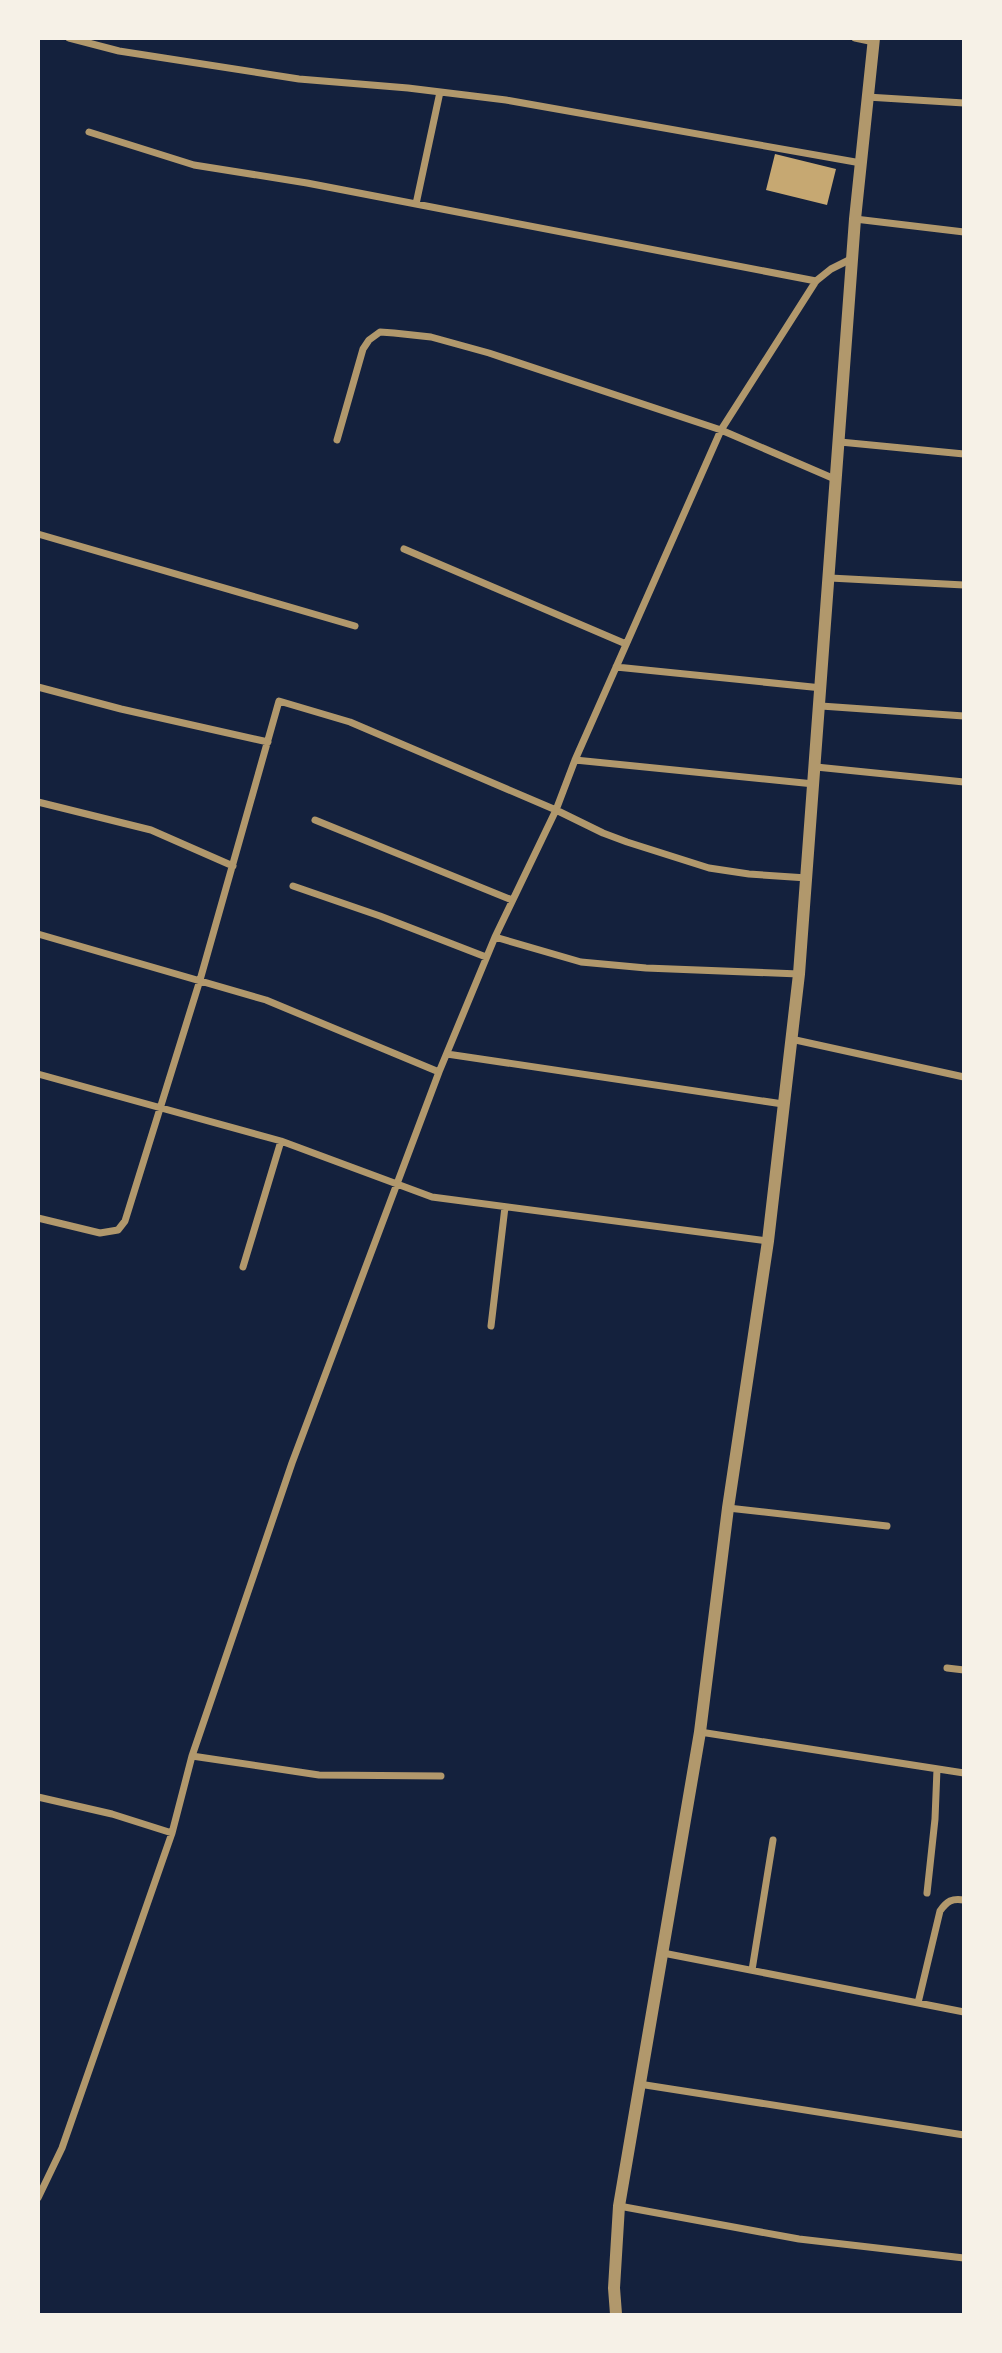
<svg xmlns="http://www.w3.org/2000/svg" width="1002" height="2353" font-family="'Public Sans',sans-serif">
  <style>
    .building { fill: #c6a872 }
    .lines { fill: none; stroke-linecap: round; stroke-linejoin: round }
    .minor { stroke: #b1986c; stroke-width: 7 }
    .tertiary { stroke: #b1986c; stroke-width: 12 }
  </style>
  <rect width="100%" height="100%" fill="#14213d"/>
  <path class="building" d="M775 154 836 169 827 205 766 190Z"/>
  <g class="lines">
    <path class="minor" d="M69 38 119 51 299 79 408 88 506 100 861 163
      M855 38 874 42
      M867 97 964 103
      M89 132 194 165 307 183 816 281
      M416 204 440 92
      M855 219 964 232
      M337 440 363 349 369 340 380 332 394 333 431 337 489 353 721 430 837 480
      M840 442 964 454
      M38 534 355 626
      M404 549 626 644
      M830 578 964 585
      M616 667 822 688
      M38 687 121 709 268 742
      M821 706 964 716
      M575 760 814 784
      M816 767 964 782
      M38 802 151 830 233 866
      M315 820 512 900
      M293 886 380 916 486 957
      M38 934 266 1000 439 1072
      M495 937 581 962 646 968 799 974
      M791 1039 964 1077
      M447 1054 783 1104
      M38 1074 281 1141 432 1197 768 1241
      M38 1218 100 1233 118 1230 125 1221 200 980 279 701 350 722 556 810 603 833 627 842 709 868 749 874 807 878
      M243 1267 281 1141
      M491 1326 505 1207
      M728 1508 887 1526
      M947 1668 964 1670
      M700 1732 964 1773
      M192 1756 319 1775 441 1776
      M38 1797 112 1814 172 1833
      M927 1893 935 1819 937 1769
      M663 1953 964 2012
      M752 1970 773 1840
      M918 2003 940 1911C947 1901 952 1898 964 1900
      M639 2084 964 2135
      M38 2198 62 2148 172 1833 192 1756 292 1463 439 1072 495 937 556 810 575 760 721 430 816 281 831 269 853 258
      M619 2206 799 2239 964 2258"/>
    <path class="tertiary" d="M616 2314 614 2288 619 2206 700 1732 728 1508 768 1241 799 974 855 219 874 38"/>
  </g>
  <rect width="1002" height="2353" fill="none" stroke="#f6f1e7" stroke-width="80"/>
</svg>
